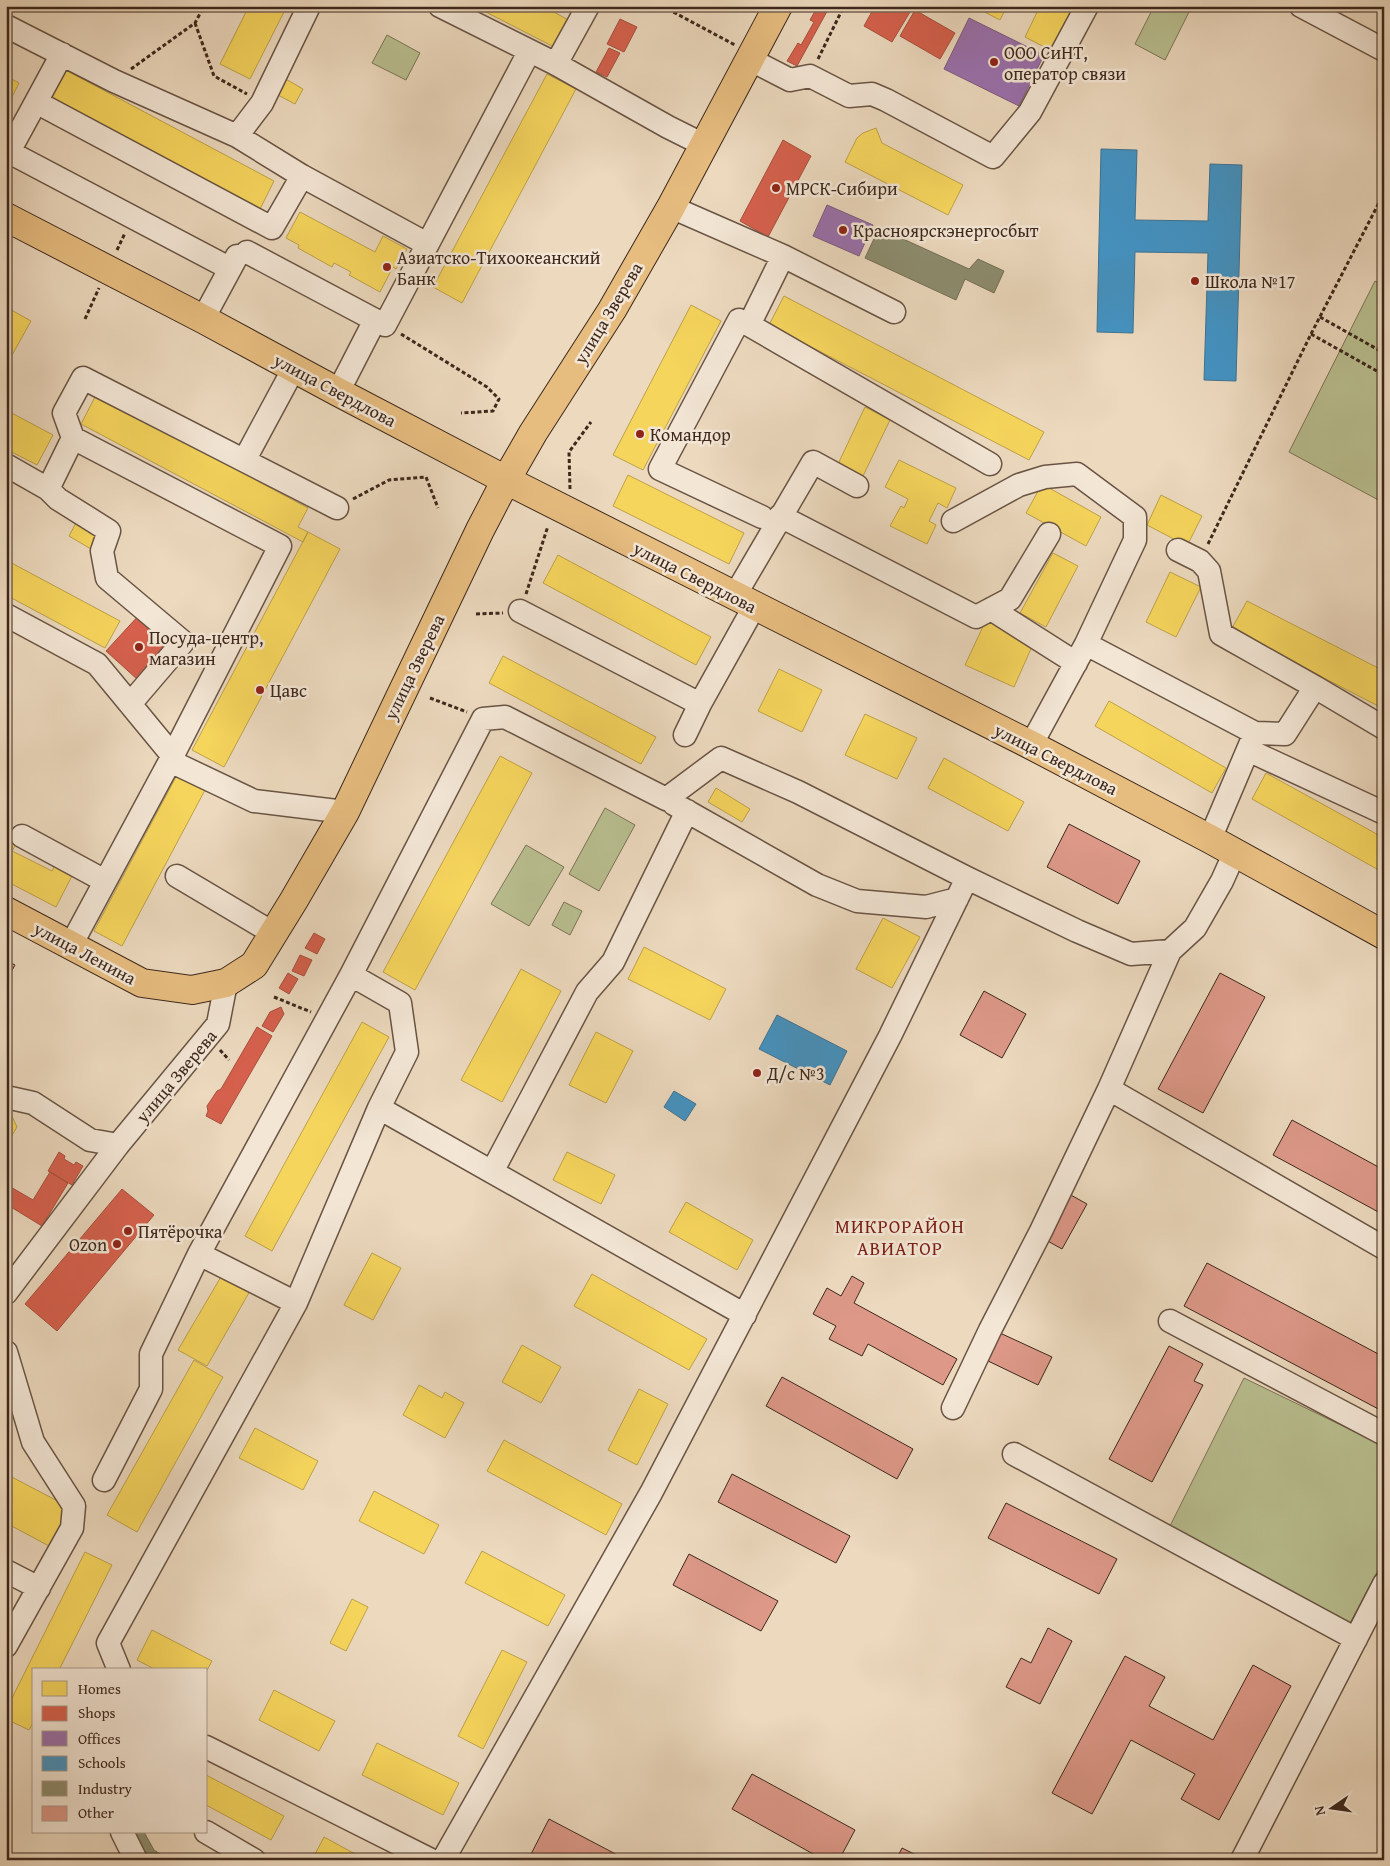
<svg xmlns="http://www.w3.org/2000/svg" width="1390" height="1866" font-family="'Gentium Book Plus',serif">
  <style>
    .green { fill: #b9bf90; stroke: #7b7456 }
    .homes { fill: #f6d55c; stroke: #bea149 }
    .shops { fill: #d6604d; stroke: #a84f3e }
    .offices { fill: #9970ab; stroke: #7d5a80 }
    .schools { fill: #4393c3; stroke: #417391 }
    .industry { fill: #8c8c6e; stroke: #746e55 }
    .building { fill: #dd9888; stroke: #3d281c }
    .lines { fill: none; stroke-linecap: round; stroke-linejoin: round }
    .minor-casing { stroke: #695444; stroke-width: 25 }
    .major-casing { stroke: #3d281c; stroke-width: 30 }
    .path { stroke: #3d281c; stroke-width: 3; stroke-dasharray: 4 2.5; stroke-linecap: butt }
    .minor { stroke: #f3e6d5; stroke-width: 22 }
    .major { stroke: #e6bc7f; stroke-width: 28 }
    .poi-dot { fill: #8f2418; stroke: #f3e6d5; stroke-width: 2 }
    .labels { text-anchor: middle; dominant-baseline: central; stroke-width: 5; stroke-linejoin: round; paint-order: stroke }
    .poi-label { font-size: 18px; fill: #3d281c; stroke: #f3e6d5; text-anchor: start }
    .street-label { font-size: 18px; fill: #3d281c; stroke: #f3e6d5 }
    .neighbourhood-label { font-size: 19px; letter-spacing: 1px; fill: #7a1f14; stroke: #f3e6d5 }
  </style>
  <rect width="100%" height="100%" fill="#ecd9be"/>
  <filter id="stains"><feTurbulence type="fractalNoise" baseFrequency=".004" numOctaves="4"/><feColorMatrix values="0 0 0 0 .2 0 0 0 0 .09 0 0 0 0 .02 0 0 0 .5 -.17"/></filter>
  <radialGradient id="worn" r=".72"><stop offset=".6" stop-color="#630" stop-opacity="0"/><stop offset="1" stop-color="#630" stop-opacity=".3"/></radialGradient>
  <path class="green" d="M1154 6H1192L1165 60 1135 44Z
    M387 35 420 53 406 80 372 63Z
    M1375 281 1384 286V503L1289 452Z
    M605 808 635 825 599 891 569 874Z
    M526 845 564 867 529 926 491 904Z
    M564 902 582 911 570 935 552 925Z
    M1244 1378 1384 1446V1559L1349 1625 1168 1530Z"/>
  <path class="homes" d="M249 6H287L250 79 220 64Z
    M474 6H543L572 22 558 49Z
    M973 6H1007L1000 20Z
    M1040 6H1077L1054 52 1025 37Z
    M60 67 274 181 260 209 45 95Z
    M547 74 576 89 462 303 433 287Z
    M6 76 19 83 6 109Z
    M284 78 303 89 295 104 276 94Z
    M876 128 882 143 963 185 948 215 845 162 857 138 863 133Z
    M300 212 375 252 383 236 407 249 396 269 393 267 380 292 349 275 351 272 334 263 332 267 298 248 299 245 286 238Z
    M784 296 1044 432 1029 460 769 325Z
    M691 305 721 321 643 470 613 455Z
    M6 307 31 321 11 357 6 354Z
    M96 395 308 508 298 527 308 532 303 542 81 424Z
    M865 407 890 420 863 476 838 464Z
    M6 410 53 435 37 465 6 449Z
    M899 460 956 488 947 508 938 503 929 521 936 525 927 544 890 526 901 506 904 508 908 499 885 487Z
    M628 475 744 533 729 564 613 506Z
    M1042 484 1101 517 1086 546 1026 513Z
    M1161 495 1202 516 1187 546 1147 525Z
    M76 523 99 535 91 549 69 536Z
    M308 532 340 549 224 767 192 750Z
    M1053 553 1078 566 1046 627 1020 613Z
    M558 555 711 637 696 665 543 583Z
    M6 560 120 621 105 648 6 595Z
    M1170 572 1201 587 1176 637 1146 622Z
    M1247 601 1384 671V709L1231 630Z
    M986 620 1034 642 1014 687 965 665Z
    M503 656 656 737 641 764 489 683Z
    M779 669 822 690 802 732 758 711Z
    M1109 701 1226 768 1212 793 1095 726Z
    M865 714 917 738 897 779 845 755Z
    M500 756 532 773 415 990 383 972Z
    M944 758 1024 802 1008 831 928 788Z
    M1266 773 1384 838V873L1252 799Z
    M177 775 205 790 122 946 94 931Z
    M716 788 750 809 742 822 708 802Z
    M6 839 16 844 12 851 52 871 55 865 73 874 56 907 6 881Z
    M883 918 920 937 892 988 856 969Z
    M644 947 726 989 710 1020 628 979Z
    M521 969 561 991 502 1102 461 1080Z
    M362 1022 389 1037 272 1251 245 1236Z
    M596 1032 633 1051 606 1103 569 1085Z
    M10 1112 17 1127 6 1146V1113Z
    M567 1152 615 1175 601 1204 553 1180Z
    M686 1202 753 1240 737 1270 669 1232Z
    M372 1253 401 1268 373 1320 344 1305Z
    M592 1274 707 1339 689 1370 574 1306Z
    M222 1275 250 1291 207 1366 178 1350Z
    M522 1345 561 1367 541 1403 502 1382Z
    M194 1360 223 1377 137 1532 107 1515Z
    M419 1385 442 1398 445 1392 464 1403 445 1438 403 1415Z
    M639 1389 668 1404 637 1465 608 1450Z
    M255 1428 318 1461 303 1490 239 1458Z
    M504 1440 622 1504 606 1535 487 1471Z
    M6 1474 69 1507 49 1546 6 1523Z
    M374 1491 439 1525 424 1554 359 1521Z
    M482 1551 565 1595 548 1626 465 1583Z
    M85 1552 112 1565 59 1670H34V1721L29 1730 6 1719V1710Z
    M352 1599 368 1607 346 1651 330 1643Z
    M152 1630 212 1661 206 1672V1670H156L137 1660Z
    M502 1650 527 1662 483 1749 458 1736Z
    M274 1690 335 1721 319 1751 259 1720Z
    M377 1743 459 1783 443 1815 362 1775Z
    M206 1775 284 1816 271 1840 206 1805Z
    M324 1837 366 1860H312Z"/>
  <path class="shops" d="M818 6H830L797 66 787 61 798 43 801 45 814 22 810 20Z
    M875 6 913 7 892 42 864 26Z
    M915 10 955 33 940 59 900 36Z
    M620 19 637 27 624 52 607 44Z
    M609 48 620 53 607 77 596 72Z
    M783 140 811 156 768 237 740 221Z
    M140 614 172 643 138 680 106 651Z
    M314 933 325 939 317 954 305 948Z
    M300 955 312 960 304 976 292 971Z
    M288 973 298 979 289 994 279 988Z
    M281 1007 284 1014 273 1032 262 1026 270 1012Z
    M257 1027 272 1036 221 1124 206 1116 208 1111 207 1106 217 1091 221 1089Z
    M59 1152 65 1156 64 1159 74 1165 76 1162 83 1166 72 1185 48 1171Z
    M50 1172 68 1183 42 1226 6 1204V1190L9 1186 33 1200Z
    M122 1189 154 1215 57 1331 25 1304Z"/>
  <path class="offices" d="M969 18 1044 55 1019 106 944 69Z
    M827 205 873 225 859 256 813 236Z"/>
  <path class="schools" d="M1101 149 1137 150 1135 220 1208 221 1210 164 1242 165 1236 381 1204 380 1208 253 1135 252 1133 333 1097 332Z
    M777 1015 847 1051 830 1085 759 1049Z
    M674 1091 696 1104 685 1121 664 1107Z"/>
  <path class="industry" d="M879 228 969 269 978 259 1004 271 994 293 965 279 956 300 865 258Z
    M130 1832H144L154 1850 169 1860H144Z"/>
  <path class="building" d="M1069 824 1140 861 1118 904 1047 867Z
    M6 960 15 965 6 981Z
    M1220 973 1265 997 1203 1113 1158 1089Z
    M984 991 1026 1014 1002 1058 960 1035Z
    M1292 1120 1384 1170V1215L1273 1155Z
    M1069 1194 1087 1204 1062 1249 1044 1239Z
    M1207 1263 1384 1357V1412L1184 1306Z
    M852 1276 864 1283 854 1303 957 1359 943 1385 868 1344 862 1356 829 1339 836 1326 813 1314 827 1288 841 1296Z
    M1000 1333 1052 1357 1038 1385 986 1360Z
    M1169 1346 1203 1364 1194 1381 1203 1385 1152 1482 1109 1459Z
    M782 1377 913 1449 897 1479 766 1406Z
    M732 1474 850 1536 836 1563 718 1502Z
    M1006 1503 1117 1559 1099 1594 988 1538Z
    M689 1554 778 1601 761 1631 673 1585Z
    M1048 1628 1072 1641 1040 1704 1006 1687 1021 1658 1031 1663Z
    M1125 1656 1165 1677 1149 1706 1213 1740 1253 1665 1291 1686 1219 1820 1181 1799 1195 1774 1131 1740 1092 1814 1052 1793Z
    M752 1774 855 1830 839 1860H824L732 1809Z
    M549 1819 627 1860H528Z
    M902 1848 926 1860H896Z"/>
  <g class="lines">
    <defs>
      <path id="minor" d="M440 6 556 64 668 127 704 145
        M1301 6 1384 50
        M6 26 114 81 237 136 302 176 272 228 36 102 6 157
        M749 59 790 80 810 76 849 96 872 94 886 100 993 157 1030 112 1087 6
        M556 64 588 6
        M36 102 62 54
        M237 136 262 103 309 6
        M9 152 229 268
        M302 176 427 244
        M671 207 783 256 749 325 990 464
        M247 252 375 320
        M783 256 894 312
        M203 319 237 256
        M749 325 739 320 660 469 762 517
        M338 392 375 320 385 325 529 52
        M73 438 64 413 83 378 337 508
        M245 459 294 368
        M6 465 48 489 73 438 280 546 170 761 71 945
        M48 489 58 499 109 531 102 551 107 578 183 642 130 704
        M780 516 976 617 1010 599 1049 534
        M953 521 1019 485 1045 477 1077 474 1135 517V540L1086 644
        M1178 550 1200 561 1209 571 1221 634 1315 687 1285 734 1255 733
        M734 597 813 462 857 486
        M991 609 1076 663
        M520 611 700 704
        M6 615 97 664 172 755
        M1315 687 1384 728
        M685 735 700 704 754 607
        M1031 745 1086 644 1255 733 1210 839
        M1248 750 1384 813
        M170 761 254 801 345 812
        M674 804 817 885 857 901 926 907 957 899
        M22 836 105 881
        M177 876 273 933
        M1170 951 1109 1089 1384 1248
        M6 1097 33 1103 90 1140 118 1145
        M379 1108 745 1315
        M492 1172 587 992 613 962 687 811
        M6 1293 118 1145 218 1024 226 983
        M296 1303 379 1108 407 1052 400 1003 351 975
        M1170 1321 1384 1434
        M6 1352 33 1442 74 1506 72 1528 6 1646
        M953 1408 990 1330 1041 1231 1109 1089
        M1014 1454 1356 1639
        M104 1480 151 1389V1354L199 1254 351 975 483 719 505 717 666 799 721 758 798 792 967 878 1077 931 1131 954 1170 951 1195 928 1222 881 1235 852
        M6 1571 39 1588
        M119 1670 108 1643 296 1303 199 1254
        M206 1747 431 1860
        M122 1832 136 1860
        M206 1832 254 1860
        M443 1860 651 1493 890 1036 967 878
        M1242 1860 1384 1584"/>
      <path id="major" d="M6 217 203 319 338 392 506 480 1031 745 1210 839 1384 935
        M6 911 142 983 192 990 226 983 254 965 294 900 345 812 480 530 506 480 533 433 612 310 671 207 778 6"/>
    </defs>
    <use href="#minor" class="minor-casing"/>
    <use href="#major" class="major-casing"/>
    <path class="path" d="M662 6 735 45
      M195 23 214 76 247 94
      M818 59 844 6
      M131 69 195 23 204 6
      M117 250 125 233
      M1320 317 1384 353
      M85 319 99 288
      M401 334 487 387 499 399 493 411 461 413
      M1311 334 1384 375
      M570 489 569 452 591 422
      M353 499 389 480 426 477 438 508
      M1208 544 1311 334 1384 193
      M526 594 548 526
      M476 614 503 613
      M430 698 467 712
      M274 997 311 1012
      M220 1050 229 1060"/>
    <use href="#minor" class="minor"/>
    <use href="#major" class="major"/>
  </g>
  <g class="poi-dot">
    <circle cx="994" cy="62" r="5"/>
    <circle cx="776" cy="188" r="5"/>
    <circle cx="843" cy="230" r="5"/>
    <circle cx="387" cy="267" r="5"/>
    <circle cx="1195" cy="281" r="5"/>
    <circle cx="640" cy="434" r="5"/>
    <circle cx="139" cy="647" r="5"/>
    <circle cx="260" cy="690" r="5"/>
    <circle cx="757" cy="1073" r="5"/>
    <circle cx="128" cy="1231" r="5"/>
    <circle cx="117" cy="1244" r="5"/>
  </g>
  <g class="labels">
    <g class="poi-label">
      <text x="1004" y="52">ООО СиНТ,<tspan x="1004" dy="21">оператор связи</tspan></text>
      <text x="786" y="188">МРСК-Сибири</text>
      <text x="853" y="230">Красноярскэнергосбыт</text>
      <text x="397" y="257">Азиатско-Тихоокеанский<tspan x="397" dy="21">Банк</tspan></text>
      <text x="1205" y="281">Школа №17</text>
      <text x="650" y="434">Командор</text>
      <text x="149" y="637">Посуда-центр,<tspan x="149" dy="21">магазин</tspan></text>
      <text x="270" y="690">Цавс</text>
      <text x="767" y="1073">Д/с №3</text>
      <text x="138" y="1231">Пятёрочка</text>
      <text x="107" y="1244" text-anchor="end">Ozon</text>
    </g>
    <g class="street-label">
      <text transform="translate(608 313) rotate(-59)">улица Зверева</text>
      <text transform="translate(335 390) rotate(28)">улица Свердлова</text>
      <text transform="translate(695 577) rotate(27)">улица Свердлова</text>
      <text transform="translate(414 667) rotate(-64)">улица Зверева</text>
      <text transform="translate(1056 759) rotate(27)">улица Свердлова</text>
      <text transform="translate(85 953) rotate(28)">улица Ленина</text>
      <text transform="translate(176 1076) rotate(-50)">улица Зверева</text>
    </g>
    <g class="neighbourhood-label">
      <text x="900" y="1226">МИКРОРАЙОН<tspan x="900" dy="22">АВИАТОР</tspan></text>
    </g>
  </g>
  <rect width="1390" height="1866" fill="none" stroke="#ecd9be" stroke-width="25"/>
  <rect x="8" y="8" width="1375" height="1851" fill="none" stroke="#3d281c" stroke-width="2.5"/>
  <rect x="12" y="12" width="1365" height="1841" fill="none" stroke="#3d281c"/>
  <rect x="32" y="1668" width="175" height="165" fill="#f3e6d5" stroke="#aa9a8b"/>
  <rect x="42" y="1681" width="25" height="15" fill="#f6d55c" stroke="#aa9a8b"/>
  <text x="78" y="1694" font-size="15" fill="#3d281c">Homes</text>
  <rect x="42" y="1706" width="25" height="15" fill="#d6604d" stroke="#aa9a8b"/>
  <text x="78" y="1718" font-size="15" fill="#3d281c">Shops</text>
  <rect x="42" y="1731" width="25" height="15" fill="#9970ab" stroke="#aa9a8b"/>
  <text x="78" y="1744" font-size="15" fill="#3d281c">Offices</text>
  <rect x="42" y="1756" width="25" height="15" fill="#4393c3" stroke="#aa9a8b"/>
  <text x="78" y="1768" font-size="15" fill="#3d281c">Schools</text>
  <rect x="42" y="1781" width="25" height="15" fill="#8c8c6e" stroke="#aa9a8b"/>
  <text x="78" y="1794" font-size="15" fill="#3d281c">Industry</text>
  <rect x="42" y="1806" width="25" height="15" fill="#dd9888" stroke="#aa9a8b"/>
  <text x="78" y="1818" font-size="15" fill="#3d281c">Other</text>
  <g transform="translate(1332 1808) rotate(257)" stroke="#f3e6d5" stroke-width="4" paint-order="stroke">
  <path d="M0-4L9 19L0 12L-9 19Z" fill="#3d281c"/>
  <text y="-8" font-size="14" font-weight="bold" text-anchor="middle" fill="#3d281c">N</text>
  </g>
  <rect width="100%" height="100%" filter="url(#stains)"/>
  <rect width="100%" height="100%" fill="url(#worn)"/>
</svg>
